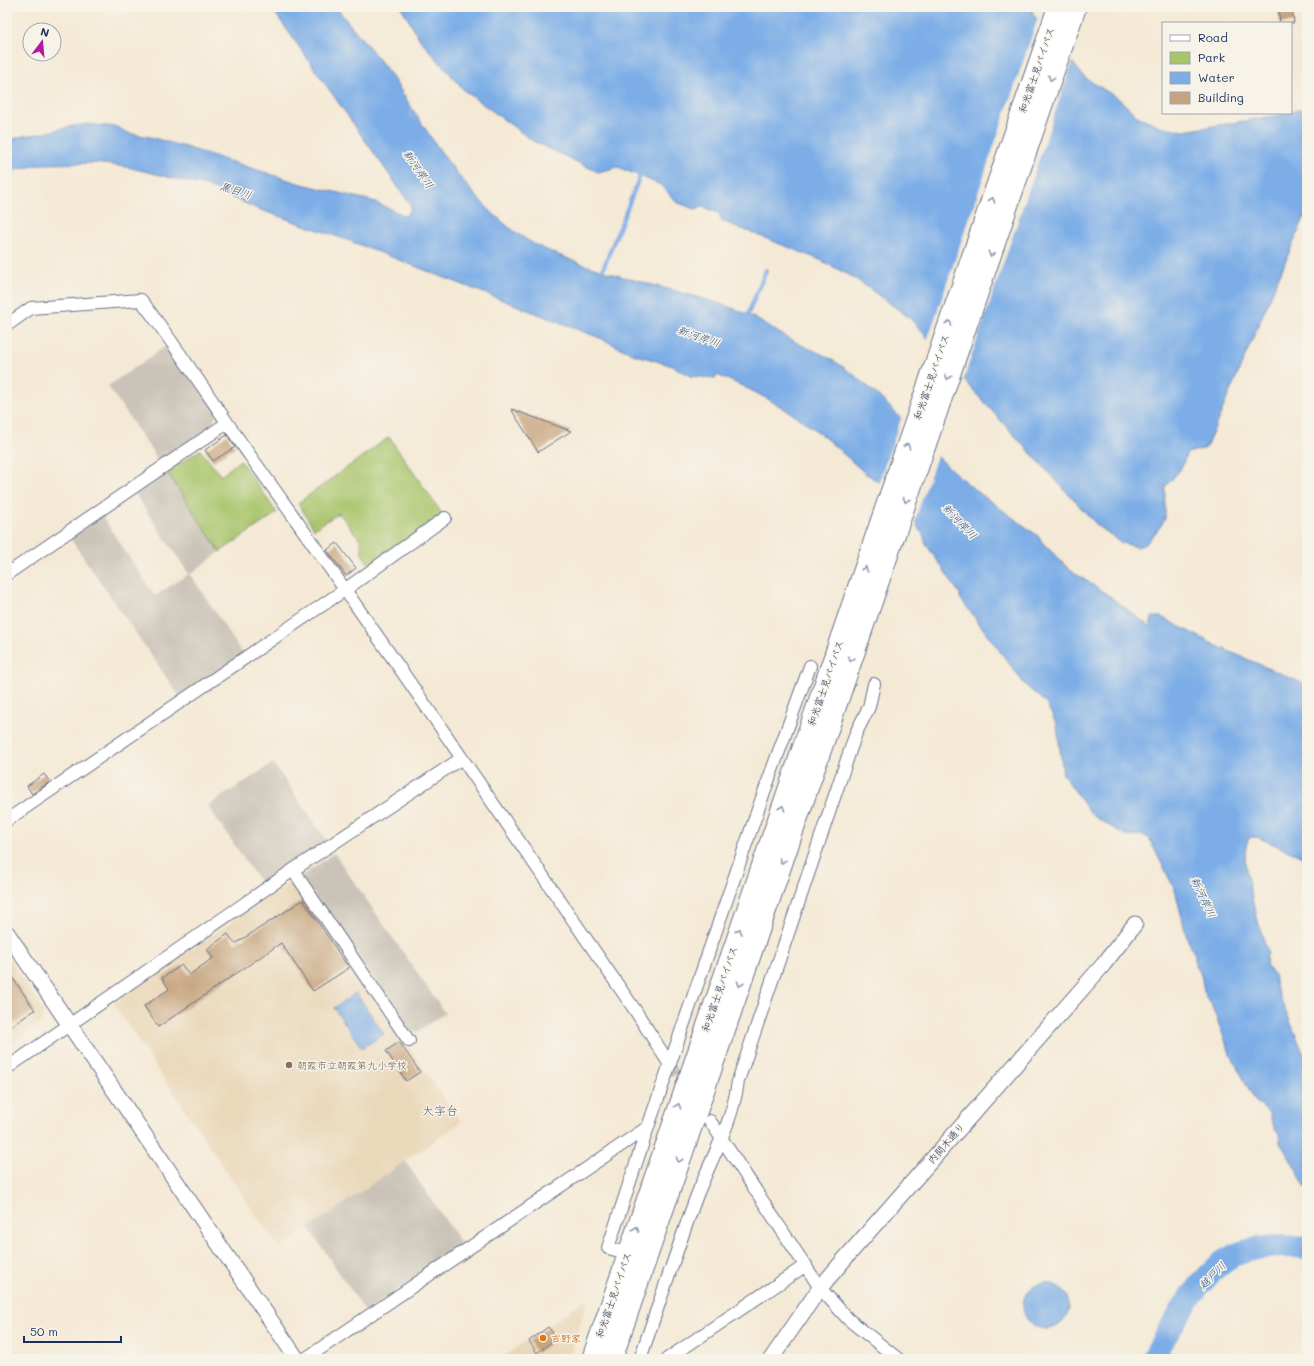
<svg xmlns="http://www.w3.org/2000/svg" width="1314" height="1366" font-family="Mali,'Klee One',sans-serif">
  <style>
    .built { fill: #ead8ba }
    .industrial { fill: #cac3b8 }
    .green { fill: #a9c56c; stroke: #627a65 }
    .water { fill: #7cade7; stroke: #4c6ea2 }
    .pier { fill: #f4e9d5 }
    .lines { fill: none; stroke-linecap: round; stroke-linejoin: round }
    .stream { stroke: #7cade7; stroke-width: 4 }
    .river { stroke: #7cade7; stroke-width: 23 }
    .building { fill: #c6a47f }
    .minor-tunnel { stroke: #c9c4bd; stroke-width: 12; stroke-dasharray: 12 6; stroke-linecap: butt }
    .minor-casing { stroke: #677088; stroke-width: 14 }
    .tertiary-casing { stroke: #677088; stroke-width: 17 }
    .trunk-casing { stroke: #677088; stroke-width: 22 }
    .minor { stroke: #fff; stroke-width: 12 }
    .tertiary { stroke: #fff; stroke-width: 15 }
    .trunk { stroke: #fff; stroke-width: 20 }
    .oneway { stroke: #8d97ae }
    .education-dot { fill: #8d6e63; stroke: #f7f3e8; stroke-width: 1.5 }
    .food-dot { fill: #e8710a; stroke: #f7f3e8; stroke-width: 1.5 }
    .labels { text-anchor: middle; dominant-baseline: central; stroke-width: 3; stroke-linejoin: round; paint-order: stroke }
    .street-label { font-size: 10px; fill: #1b2f5e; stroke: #f7f3e8 }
    .education-label { font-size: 10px; fill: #785e54; stroke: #f7f3e8; text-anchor: start }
    .food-label { font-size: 10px; fill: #c56008; stroke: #f7f3e8; text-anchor: start }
    .water-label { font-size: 11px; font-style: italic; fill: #385587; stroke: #f7f3e8 }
    .quarter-label { font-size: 12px; fill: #57586a; stroke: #f7f3e8 }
  </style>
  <rect width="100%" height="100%" fill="#f7f3e8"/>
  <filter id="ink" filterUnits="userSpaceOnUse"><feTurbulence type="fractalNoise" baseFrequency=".025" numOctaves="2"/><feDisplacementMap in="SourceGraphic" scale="8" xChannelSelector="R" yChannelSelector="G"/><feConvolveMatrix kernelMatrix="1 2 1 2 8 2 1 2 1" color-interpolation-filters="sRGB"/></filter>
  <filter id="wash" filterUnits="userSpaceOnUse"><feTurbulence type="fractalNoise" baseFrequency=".012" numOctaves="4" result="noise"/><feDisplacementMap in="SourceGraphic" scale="16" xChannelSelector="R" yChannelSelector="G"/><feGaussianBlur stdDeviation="0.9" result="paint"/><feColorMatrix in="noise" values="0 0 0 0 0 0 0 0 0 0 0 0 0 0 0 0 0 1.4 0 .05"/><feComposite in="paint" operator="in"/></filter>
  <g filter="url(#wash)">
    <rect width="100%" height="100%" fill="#f4e9d5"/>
    <path class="built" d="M292 881 461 1122 279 1249 113 1003Z
      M7 956 44 1012 41 1023 7 1047Z
      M588 1298 569 1359H500Z"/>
    <path class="industrial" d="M169 344 216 413 212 428 160 463 108 386Z
      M167 472 220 552 190 574 243 654 180 697 70 538 102 516 155 596 189 574 135 494Z
      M273 763 326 840 263 887 208 806Z
      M334 853 445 1013 417 1032 410 1030 301 877Z
      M405 1161 463 1246 365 1311 309 1228Z"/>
    <path class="green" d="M389 437 443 515 372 564 368 563 362 554 361 541 339 513 314 529 298 503Z
      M200 450 221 476 240 460 277 513 220 552 167 472Z"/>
    <path class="water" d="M271 7H336C353 30 374 51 390 74 427 131 467 201 524 238 536 246 549 251 561 256 617 279 678 289 735 309 758 318 777 333 799 344 810 349 821 353 831 359 880 389 913 435 955 473 981 496 1010 515 1038 536L1042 542 1070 570 1111 597 1150 627 1152 617H1161L1219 647 1307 685V859L1257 837H1251C1233 849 1262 934 1268 953L1266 956 1267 968 1274 975 1277 990 1307 1062V1190L1290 1158 1280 1143 1279 1134 1276 1131 1268 1112 1255 1101 1230 1053 1211 1004 1205 997 1201 974 1195 964V955L1187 938 1175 890 1149 838C1137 832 1135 838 1128 836 1124 835 1094 817 1091 814L1063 774 1057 725 1046 703 1026 686 960 598V594L926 544 923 534 919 530 914 517 882 485 870 476 866 474C843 454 820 431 794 415 770 399 744 386 717 375L716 378 690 376 673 366 633 354 600 338 350 241 258 209 209 187 127 167 95 163 43 164 7 172V141L23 136 44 133 68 127 87 124 117 127 128 133 150 137 182 146 298 183 372 201 406 216 411 209 410 204Z
      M401 7H1031L1033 14 1085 78 1118 98 1137 116 1160 126 1184 131 1291 113V111L1307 109V211L1206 448 1187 453 1181 469 1165 487V519L1160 527 1146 544 1137 547 1122 543 1097 525 981 399 910 318 853 277 818 259 722 221 719 213 703 207 695 209 676 202 661 185 618 167 598 172 533 141 465 91 420 40Z
      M356 993 384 1034 362 1048 334 1008Z
      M1023 1306a23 23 0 1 1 46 0a23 23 0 1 1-46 0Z"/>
    <path class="pier" d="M1038 18 1073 60 963 381 927 341Z
      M902 416 938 453 914 523 912 519 878 484Z"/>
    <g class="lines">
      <path class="stream" d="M601 274 642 171
        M746 319 766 270"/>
      <path class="river" d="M1153 1359C1168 1330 1201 1274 1229 1258 1252 1245 1282 1246 1307 1247"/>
    </g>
    <g id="blocks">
      <path class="building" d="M1278 7H1292L1294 23H1280Z
        M511 409 571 431 538 452Z
        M227 435 235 447 213 461 205 450Z
        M337 543 356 568 346 576 327 550Z
        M44 774 50 782 32 794 27 786Z
        M303 900 349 968 313 991 281 943 158 1027 144 1006 169 989 162 978 182 965 189 975 213 958 207 949 228 934 235 944Z
        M7 970 35 1010 7 1029Z
        M399 1042 420 1072 406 1081 386 1051Z
        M548 1327 557 1338 537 1353 529 1341Z"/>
    </g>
  </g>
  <g filter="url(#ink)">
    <use href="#blocks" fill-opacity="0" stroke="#677088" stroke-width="1"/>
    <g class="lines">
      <path class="minor-tunnel" d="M670 1065 688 1090"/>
      <defs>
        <path id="minor" d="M7 325 31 308 141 300C180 351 214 405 251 457 382 639 508 826 635 1010L670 1065
          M7 574 227 423
          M7 820 346 589 445 518
          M293 870 409 1041
          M7 1068 293 870 462 758
          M710 1121 820 1288 848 1319 898 1359
          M627 1253 608 1248 648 1127
          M305 1359 648 1127 763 795 810 666
          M640 1359C659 1304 677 1249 697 1195 712 1157 733 1122 738 1081L856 733 869 707 874 684
          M667 1359 806 1265"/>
        <path id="tertiary" d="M7 933 297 1359
          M771 1359 820 1288 842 1262 1103 965 1135 924"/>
        <path id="trunk" d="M592 1359 1058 7
          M612 1359 1076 7"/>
      </defs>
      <use href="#minor" class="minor-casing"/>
      <use href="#tertiary" class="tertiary-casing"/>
      <use href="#trunk" class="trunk-casing"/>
      <use href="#minor" class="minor"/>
      <use href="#tertiary" class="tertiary"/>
      <use href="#trunk" class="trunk"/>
    </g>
    <defs><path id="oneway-chevron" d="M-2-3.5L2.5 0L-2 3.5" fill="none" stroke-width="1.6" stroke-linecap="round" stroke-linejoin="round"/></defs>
    <g class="oneway">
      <use href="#oneway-chevron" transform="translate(1051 78) rotate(109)"/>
      <use href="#oneway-chevron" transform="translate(992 200) rotate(-71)"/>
      <use href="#oneway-chevron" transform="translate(991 254) rotate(109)"/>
      <use href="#oneway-chevron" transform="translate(949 323) rotate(-71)"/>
      <use href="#oneway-chevron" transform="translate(948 377) rotate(109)"/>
      <use href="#oneway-chevron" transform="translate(907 446) rotate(-71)"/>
      <use href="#oneway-chevron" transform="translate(906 500) rotate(109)"/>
      <use href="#oneway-chevron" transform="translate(865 569) rotate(-71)"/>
      <use href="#oneway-chevron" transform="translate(851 659) rotate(109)"/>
      <use href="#oneway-chevron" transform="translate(782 808) rotate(-71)"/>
      <use href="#oneway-chevron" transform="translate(782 861) rotate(109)"/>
      <use href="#oneway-chevron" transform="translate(739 931) rotate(-71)"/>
      <use href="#oneway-chevron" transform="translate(740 984) rotate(109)"/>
      <use href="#oneway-chevron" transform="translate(678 1106) rotate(-71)"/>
      <use href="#oneway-chevron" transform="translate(679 1160) rotate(109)"/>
      <use href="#oneway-chevron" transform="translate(636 1229) rotate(-71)"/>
    </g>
  </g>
  <circle class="education-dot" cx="289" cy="1065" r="4"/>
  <circle class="food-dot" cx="543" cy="1338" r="4"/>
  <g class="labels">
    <g class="street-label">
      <text transform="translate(1036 70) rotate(-71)">和光富士見バイパス</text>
      <text transform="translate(931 377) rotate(-71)">和光富士見バイパス</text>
      <text transform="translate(825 683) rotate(-71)">和光富士見バイパス</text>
      <text transform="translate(719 989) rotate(-71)">和光富士見バイパス</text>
      <text transform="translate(946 1143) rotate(-49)">内間木通り</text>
      <text transform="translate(613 1295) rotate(-71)">和光富士見バイパス</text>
    </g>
    <g class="education-label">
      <text x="297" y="1065">朝霞市立朝霞第九小学校</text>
    </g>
    <g class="food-label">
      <text x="551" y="1338">吉野家</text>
    </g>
    <g class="water-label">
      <text transform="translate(419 169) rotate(55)">新河岸川</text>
      <text transform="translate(236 190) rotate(18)">黒目川</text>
      <text transform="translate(699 336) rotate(19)">新河岸川</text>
      <text transform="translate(960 521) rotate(46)">新河岸川</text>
      <text transform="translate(1204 897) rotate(65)">新河岸川</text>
      <text transform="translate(1212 1275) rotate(-45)">越戸川</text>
    </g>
    <g class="quarter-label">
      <text x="440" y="1110">大字台</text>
    </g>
  </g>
  <rect width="1314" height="1366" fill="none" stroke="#f7f3e8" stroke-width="24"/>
  <rect x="1162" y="22" width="130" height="92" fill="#f7f3e8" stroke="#9fa5b1"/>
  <rect x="1170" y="35" width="20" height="6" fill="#ffffff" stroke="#9fa5b1"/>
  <text x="1198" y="42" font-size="12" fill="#1b2f5e">Road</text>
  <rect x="1170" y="52" width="20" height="12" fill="#a9c56c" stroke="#9fa5b1"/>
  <text x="1198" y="62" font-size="12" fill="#1b2f5e">Park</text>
  <rect x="1170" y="72" width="20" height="12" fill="#7cade7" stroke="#9fa5b1"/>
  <text x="1198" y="82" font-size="12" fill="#1b2f5e">Water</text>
  <rect x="1170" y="92" width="20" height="12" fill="#c6a47f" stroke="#9fa5b1"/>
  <text x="1198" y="102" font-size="12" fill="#1b2f5e">Building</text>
  <g transform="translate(42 42) rotate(16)"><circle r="19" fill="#f7f3e8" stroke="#9fa5b1"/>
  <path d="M0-3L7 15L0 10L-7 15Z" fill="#b5179e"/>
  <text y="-6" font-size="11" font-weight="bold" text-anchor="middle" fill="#1b2f5e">N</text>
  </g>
  <path d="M24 1336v6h97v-6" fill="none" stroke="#1b2f5e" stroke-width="2"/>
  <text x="30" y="1336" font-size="12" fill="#1b2f5e" stroke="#f7f3e8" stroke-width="3" paint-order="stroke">50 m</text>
</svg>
